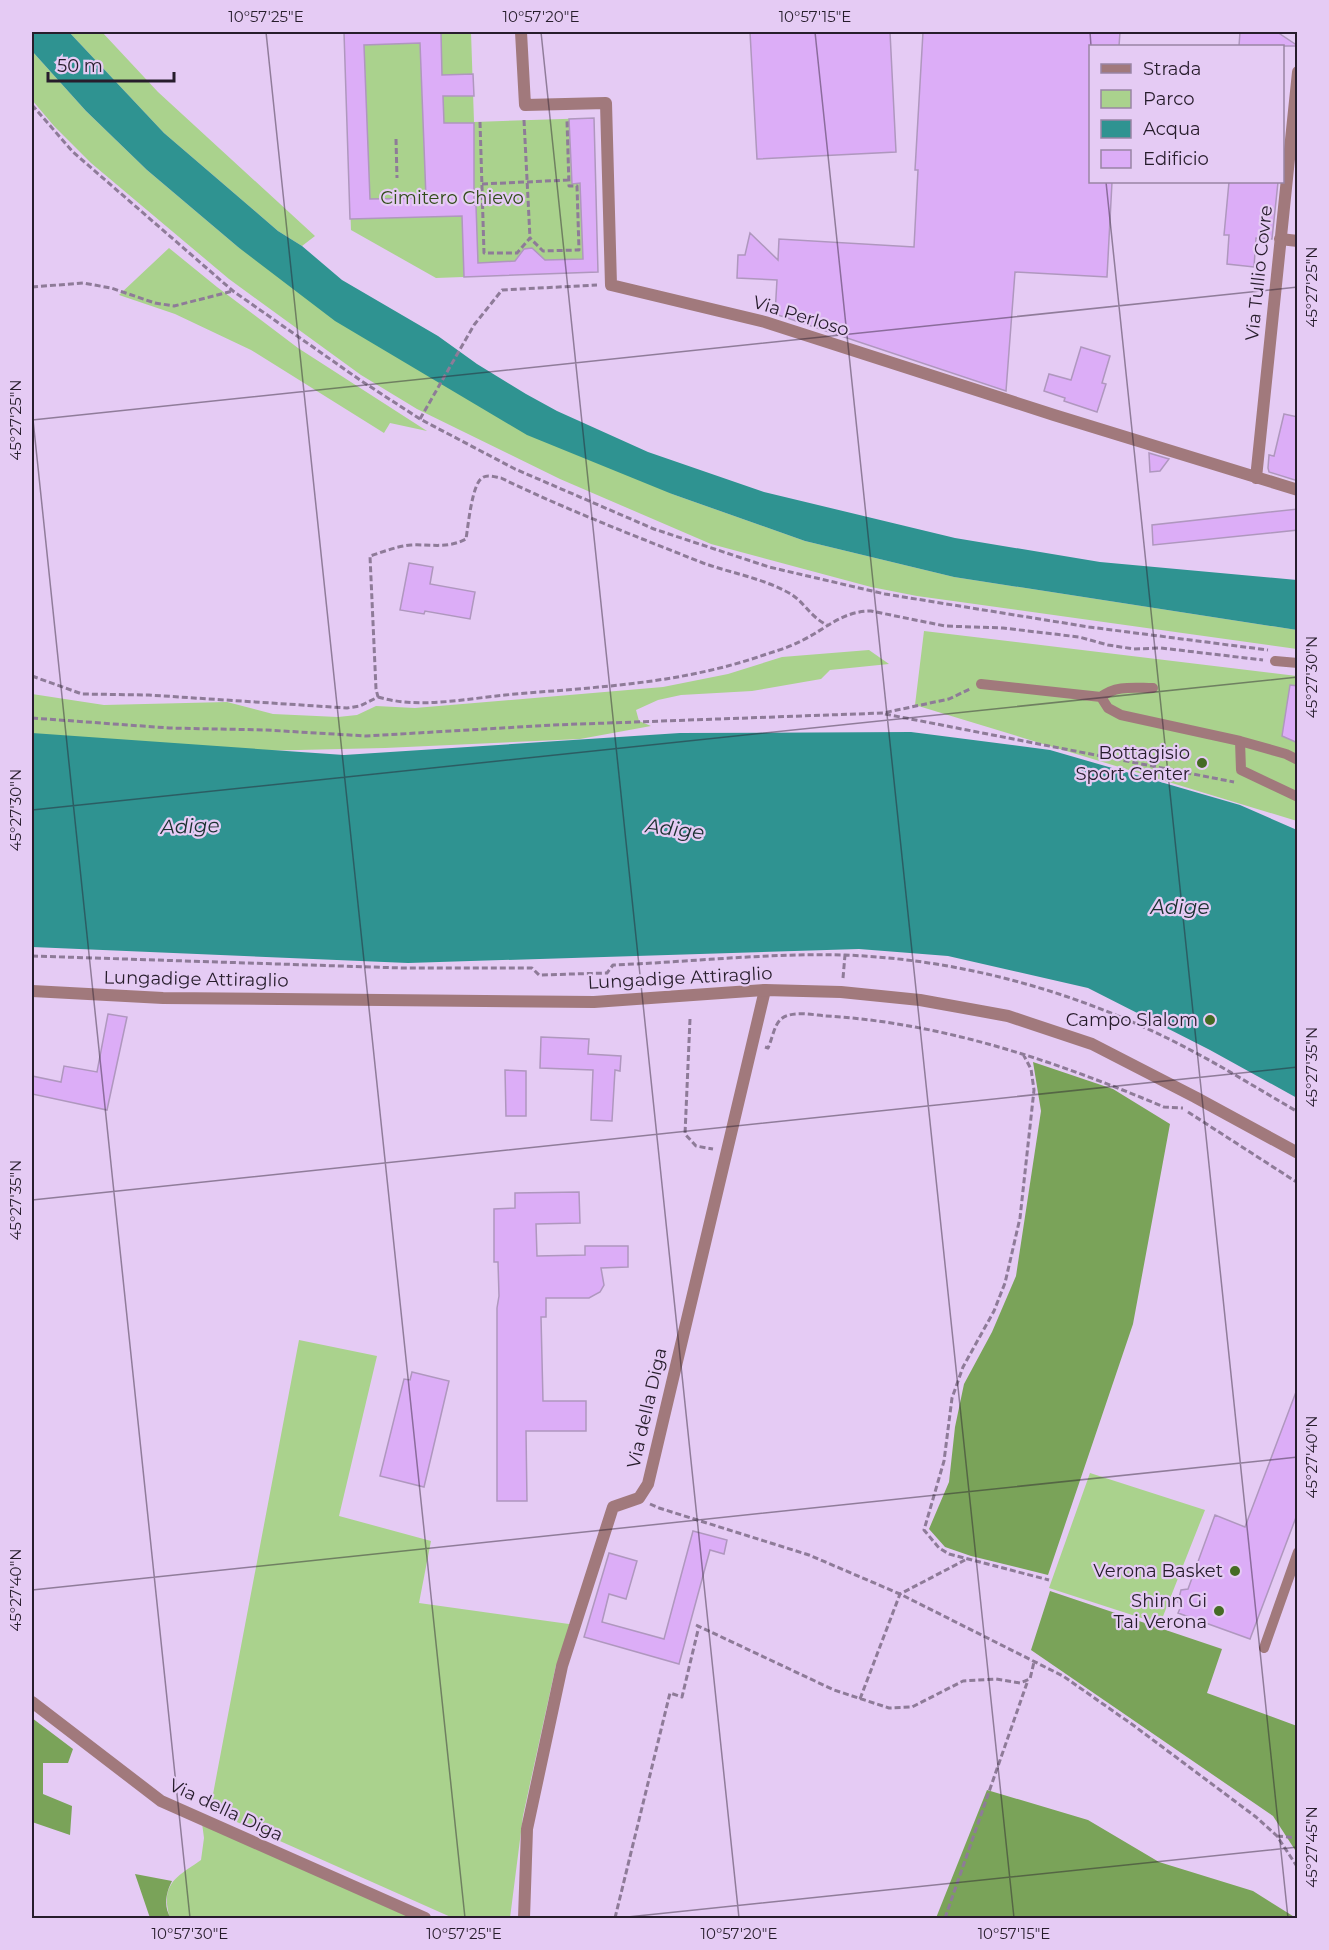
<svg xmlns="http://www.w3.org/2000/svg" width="1329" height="1950" font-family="Montserrat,sans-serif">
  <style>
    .green { fill: #aad28d }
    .forest { fill: #7aa359 }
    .water { fill: #2f9391 }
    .building { fill: #dcadf7; stroke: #af97be; stroke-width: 1.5; fill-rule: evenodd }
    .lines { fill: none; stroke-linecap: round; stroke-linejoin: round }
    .path { stroke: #8e7b98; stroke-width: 3; stroke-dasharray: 6 3; stroke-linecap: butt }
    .service { stroke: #a1797c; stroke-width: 10 }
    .minor { stroke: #a1797c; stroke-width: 12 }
    .tertiary { stroke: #a1797c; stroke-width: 12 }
    .ticks { fill: none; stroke: #271d2c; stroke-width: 1.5; stroke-opacity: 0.45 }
    .poi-dot { fill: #456b24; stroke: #e5cbf4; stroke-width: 2 }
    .labels { text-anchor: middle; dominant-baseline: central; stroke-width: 4.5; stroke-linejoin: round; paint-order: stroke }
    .park-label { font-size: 18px; fill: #304c18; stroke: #e5cbf4 }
    .street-label { font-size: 18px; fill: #271d2c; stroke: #e5cbf4 }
    .poi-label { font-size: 18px; fill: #271d2c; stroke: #e5cbf4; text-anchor: end }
    .water-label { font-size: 20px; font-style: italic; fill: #1b3130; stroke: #e5cbf4 }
    .neatline { fill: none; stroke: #271d2c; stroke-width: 2 }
    .ticks-label { font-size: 15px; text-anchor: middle; fill: #271d2c }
  </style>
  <rect width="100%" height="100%" fill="#e5cbf4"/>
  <path class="green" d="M69 32H102L158 92 315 236 302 246 278 231 164 133Z
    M344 32H471L474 122 594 118 598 272 436 278 351 230Z
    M32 51 86 111 147 170 238 247 672 494 805 541 954 577 1297 630V649L917 596 871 587 711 544 560 479 417 409 361 375 229 279 91 163 54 126 32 100Z
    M169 248 217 287 298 348 427 431 390 423 384 433 251 350 175 314 119 295Z
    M924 631 1297 676V821L915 705Z
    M869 650 889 664 830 670 821 679 752 691 681 695 658 700 636 710 639 721 651 726 580 739 385 748 250 751 32 739V694L104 705 227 702 273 714 338 717 357 715 376 706 415 708 663 687 728 674 782 657Z
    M299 1340 377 1356 339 1516 431 1541 419 1603 576 1625 565 1660 556 1665 523 1816 510 1918H453L210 1810Z
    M1090 1473 1205 1510 1160 1624 1049 1588Z
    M202 1823 413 1918H171C168 1914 168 1910 167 1904 165 1880 183 1873 201 1860L204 1838Z"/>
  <path class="forest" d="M1033 1062 1113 1089 1170 1124 1133 1324 1048 1575 971 1556 945 1547 929 1529 949 1482 955 1427 964 1384 992 1332 1016 1276 1041 1111Z
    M1050 1591 1222 1649 1207 1693 1297 1726V1853L1273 1816 1031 1650Z
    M32 1718 73 1749 68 1763H43V1794L72 1806 70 1835 32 1822Z
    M987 1790 1088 1820 1159 1862 1253 1891 1296 1918H936Z
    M135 1874 172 1881C166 1892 163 1907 171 1918H150Z"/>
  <path class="water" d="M32 32H69L164 133 278 231 302 246 342 280 438 336 477 364 526 394 557 411 648 452 764 492 955 538 1100 562 1297 580V630L954 577 805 541 672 494 527 435 335 321 238 247 147 170 86 111 32 51Z
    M911 732 1050 750 1240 805 1297 830V1098L1210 1050 1088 988 948 956 859 949 408 963 32 947V733L344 755 680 733Z"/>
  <path class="building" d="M344 32H441L442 75 473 74 474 96H443L444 123H474V205H476L478 263 515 261 524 249 532 248 545 260 583 259 580 183 572 184 569 119 594 118 598 272 464 277 462 216 350 219ZM420 43 426 198 370 199 364 45Z
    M750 32H890L896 152 757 159Z
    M923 32H1120L1119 46H1090V182H1112L1107 277 1015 272 1006 391 775 314 777 280 737 278 738 255H745L750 233 778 260 779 239 914 247 918 170H915Z
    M1240 32H1277L1298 46H1239Z
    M1229 182H1278L1272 239 1256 238 1254 267 1227 264 1229 235H1224Z
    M1081 347 1110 356 1102 383 1106 384 1097 412 1064 401 1065 398 1044 391 1049 374 1071 380Z
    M1284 414 1298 417V481L1269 472 1268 468 1269 455 1274 456Z
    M1149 453 1169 459 1160 471 1150 472Z
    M1298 509V530L1153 545 1152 525Z
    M409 563 433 567 430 584 475 592 470 619 425 611 424 614 400 610Z
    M1290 685 1298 686V743L1282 736Z
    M108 1014 127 1017 107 1110 32 1094V1076L61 1082 64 1066 97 1072Z
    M541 1037 589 1039 588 1054 621 1056 620 1071 615 1070 612 1121 591 1120 593 1070 540 1068Z
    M505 1070 526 1071V1116H506Z
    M579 1192 580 1223 536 1224 537 1256 585 1255V1246H628V1267L601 1268 604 1285 600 1292 589 1298H546V1317H541L543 1401H586V1431H526L527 1501H497V1308L499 1296 498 1262H494V1209L515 1208V1193Z
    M412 1372 449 1381 424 1487 380 1476 404 1379 410 1380Z
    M1296 1392 1298 1512 1250 1639 1178 1613 1181 1606 1178 1602 1181 1590 1188 1589 1215 1515 1245 1527Z
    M693 1531 727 1540 724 1554 710 1550 679 1664 584 1637 609 1553 637 1561 626 1599 609 1594 602 1622 664 1639Z"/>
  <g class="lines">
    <path class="path" d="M32 105 73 152 233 291 360 380 420 419 515 469 654 529 769 567 885 594 1089 627 1268 650
      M524 120 530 238
      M480 122 484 253H517L530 238 543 251 579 250 577 186H569L567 120
      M396 139 397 178
      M482 184 569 180
      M32 287 83 283 111 288 155 303 174 306 233 291
      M420 419 474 325 502 290 597 285
      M32 676 82 694 149 695 347 708 360 706 378 697 376 689 370 556C383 552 397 546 411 545 431 544 447 549 466 539 468 527 472 484 482 478 487 474 495 477 501 478 567 510 635 536 703 563 731 573 762 578 789 593 804 601 809 616 827 625
      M378 697C418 709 465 699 505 695 593 687 673 685 758 657 772 652 788 648 801 641 826 629 842 611 871 611L945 626 1003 628 1079 637 1108 645 1134 649 1161 648 1263 660
      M885 714 1234 782
      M32 718 169 728 266 730 366 736 553 725 883 713 949 699 970 689
      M32 956 402 968H532L539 975 607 973 613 965C690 962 767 953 844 955 956 959 1067 989 1167 1038 1212 1060 1255 1087 1298 1112
      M843 978 845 955
      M690 1019 685 1134 696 1146 713 1149
      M765 1047 768 1048C772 1040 774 1025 781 1019 792 1010 813 1015 826 1016 944 1023 1055 1061 1164 1107L1183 1108
      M1023 1054 1031 1069 1034 1090 1020 1218 1005 1283 994 1311 963 1367 952 1398 944 1461 924 1530 939 1548 949 1554 1049 1580
      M1188 1112 1298 1183
      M650 1504 659 1508 809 1555 900 1594 1063 1676 1133 1725 1256 1817 1277 1836 1298 1868
      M696 1625 834 1690 889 1708 912 1707 963 1681 996 1679 1020 1683 1030 1679 1034 1662
      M860 1699 900 1594 965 1560
      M1277 1836 1298 1838
      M615 1918 670 1693 682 1697 699 1626
      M945 1918 1028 1680"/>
    <path class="service" d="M1275 661 1298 663
      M981 684 1101 697
      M1153 688C1134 688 1116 685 1101 697L1108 708 1121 715 1240 741 1286 754 1298 760
      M1240 741 1241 770 1298 797
      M1264 1648 1298 1552"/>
    <path class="minor" d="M521 32 525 105 606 103 611 285 765 322 1054 415 1298 490
      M1280 239 1298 241
      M1256 478 1298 72
      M32 1702 161 1801 425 1918
      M524 1918 527 1829 562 1666 613 1507 639 1498 648 1484 765 990"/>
    <path class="tertiary" d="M32 991 163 998 594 1002 765 990 841 992 920 1000 1008 1016 1092 1044 1195 1097 1298 1153"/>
  </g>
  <path class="ticks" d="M266 32 465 1918M541 32 739 1918M815 32 1014 1918M1090 32 1091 46M1106 182 1288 1918M32 410 190 1918M32 420 1298 287M32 810 1298 677M32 1200 1298 1067M32 1590 1298 1457M618 1918 1298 1847"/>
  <g class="poi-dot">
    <circle cx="1202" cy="763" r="6"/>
    <circle cx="1210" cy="1020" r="6"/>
    <circle cx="1235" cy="1571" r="6"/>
    <circle cx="1219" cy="1611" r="6"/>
  </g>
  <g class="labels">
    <g class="park-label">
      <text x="452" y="198">Cimitero Chievo</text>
    </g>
    <g class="street-label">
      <text transform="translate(1259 273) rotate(-84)">Via Tullio Covre</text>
      <text transform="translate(801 316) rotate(17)">Via Perloso</text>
      <text transform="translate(680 978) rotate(-3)">Lungadige Attiraglio</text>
      <text transform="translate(196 979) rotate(1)">Lungadige Attiraglio</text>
      <text transform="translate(647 1408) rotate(-77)">Via della Diga</text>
      <text transform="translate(226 1810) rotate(25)">Via della Diga</text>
    </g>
    <g class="poi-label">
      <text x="1190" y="753">Bottagisio<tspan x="1190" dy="21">Sport Center</tspan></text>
      <text x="1198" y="1020">Campo Slalom</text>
      <text x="1223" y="1571">Verona Basket</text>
      <text x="1207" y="1601">Shinn Gi<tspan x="1207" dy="21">Tai Verona</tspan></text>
    </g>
    <g class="water-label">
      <text transform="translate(190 826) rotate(-2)">Adige</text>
      <text transform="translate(675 829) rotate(7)">Adige</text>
      <text x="1180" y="907">Adige</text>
    </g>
  </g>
  <rect width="1329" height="1950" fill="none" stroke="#e5cbf4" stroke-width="66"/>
  <rect x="1089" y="45" width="195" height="138" fill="#e5cbf4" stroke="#9985a4" stroke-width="1.5"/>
  <rect x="1101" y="64" width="30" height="9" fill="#a1797c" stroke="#9985a4" stroke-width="1.5"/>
  <text x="1143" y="75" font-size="18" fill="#271d2c">Strada</text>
  <rect x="1101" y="90" width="30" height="18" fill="#aad28d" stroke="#9985a4" stroke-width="1.5"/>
  <text x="1143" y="105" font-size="18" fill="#271d2c">Parco</text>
  <rect x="1101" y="120" width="30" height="18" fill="#2f9391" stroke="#9985a4" stroke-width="1.5"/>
  <text x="1143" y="135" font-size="18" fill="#271d2c">Acqua</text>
  <rect x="1101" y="150" width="30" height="18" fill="#dcadf7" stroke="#9985a4" stroke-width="1.5"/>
  <text x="1143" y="165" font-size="18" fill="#271d2c">Edificio</text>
  <path d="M48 72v9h126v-9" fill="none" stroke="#271d2c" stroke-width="3"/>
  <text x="57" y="72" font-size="18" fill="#271d2c" stroke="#e5cbf4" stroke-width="4.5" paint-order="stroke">50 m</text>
  <rect x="33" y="33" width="1263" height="1884" class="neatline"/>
  <g class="ticks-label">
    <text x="266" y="22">10°57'25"E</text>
    <text x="541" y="22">10°57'20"E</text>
    <text x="815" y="22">10°57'15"E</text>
    <text transform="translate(1312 287) rotate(-90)" y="5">45°27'25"N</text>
    <text transform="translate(16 420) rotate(-90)" y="5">45°27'25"N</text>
    <text transform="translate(1312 677) rotate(-90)" y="5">45°27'30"N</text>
    <text transform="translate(16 810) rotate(-90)" y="5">45°27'30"N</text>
    <text transform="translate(1312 1067) rotate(-90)" y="5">45°27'35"N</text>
    <text transform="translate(16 1200) rotate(-90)" y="5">45°27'35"N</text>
    <text transform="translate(1312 1457) rotate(-90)" y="5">45°27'40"N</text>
    <text transform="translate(16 1590) rotate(-90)" y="5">45°27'40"N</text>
    <text transform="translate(1312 1847) rotate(-90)" y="5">45°27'45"N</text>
    <text x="190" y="1939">10°57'30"E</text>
    <text x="464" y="1939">10°57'25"E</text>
    <text x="739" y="1939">10°57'20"E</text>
    <text x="1014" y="1939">10°57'15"E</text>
  </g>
</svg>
